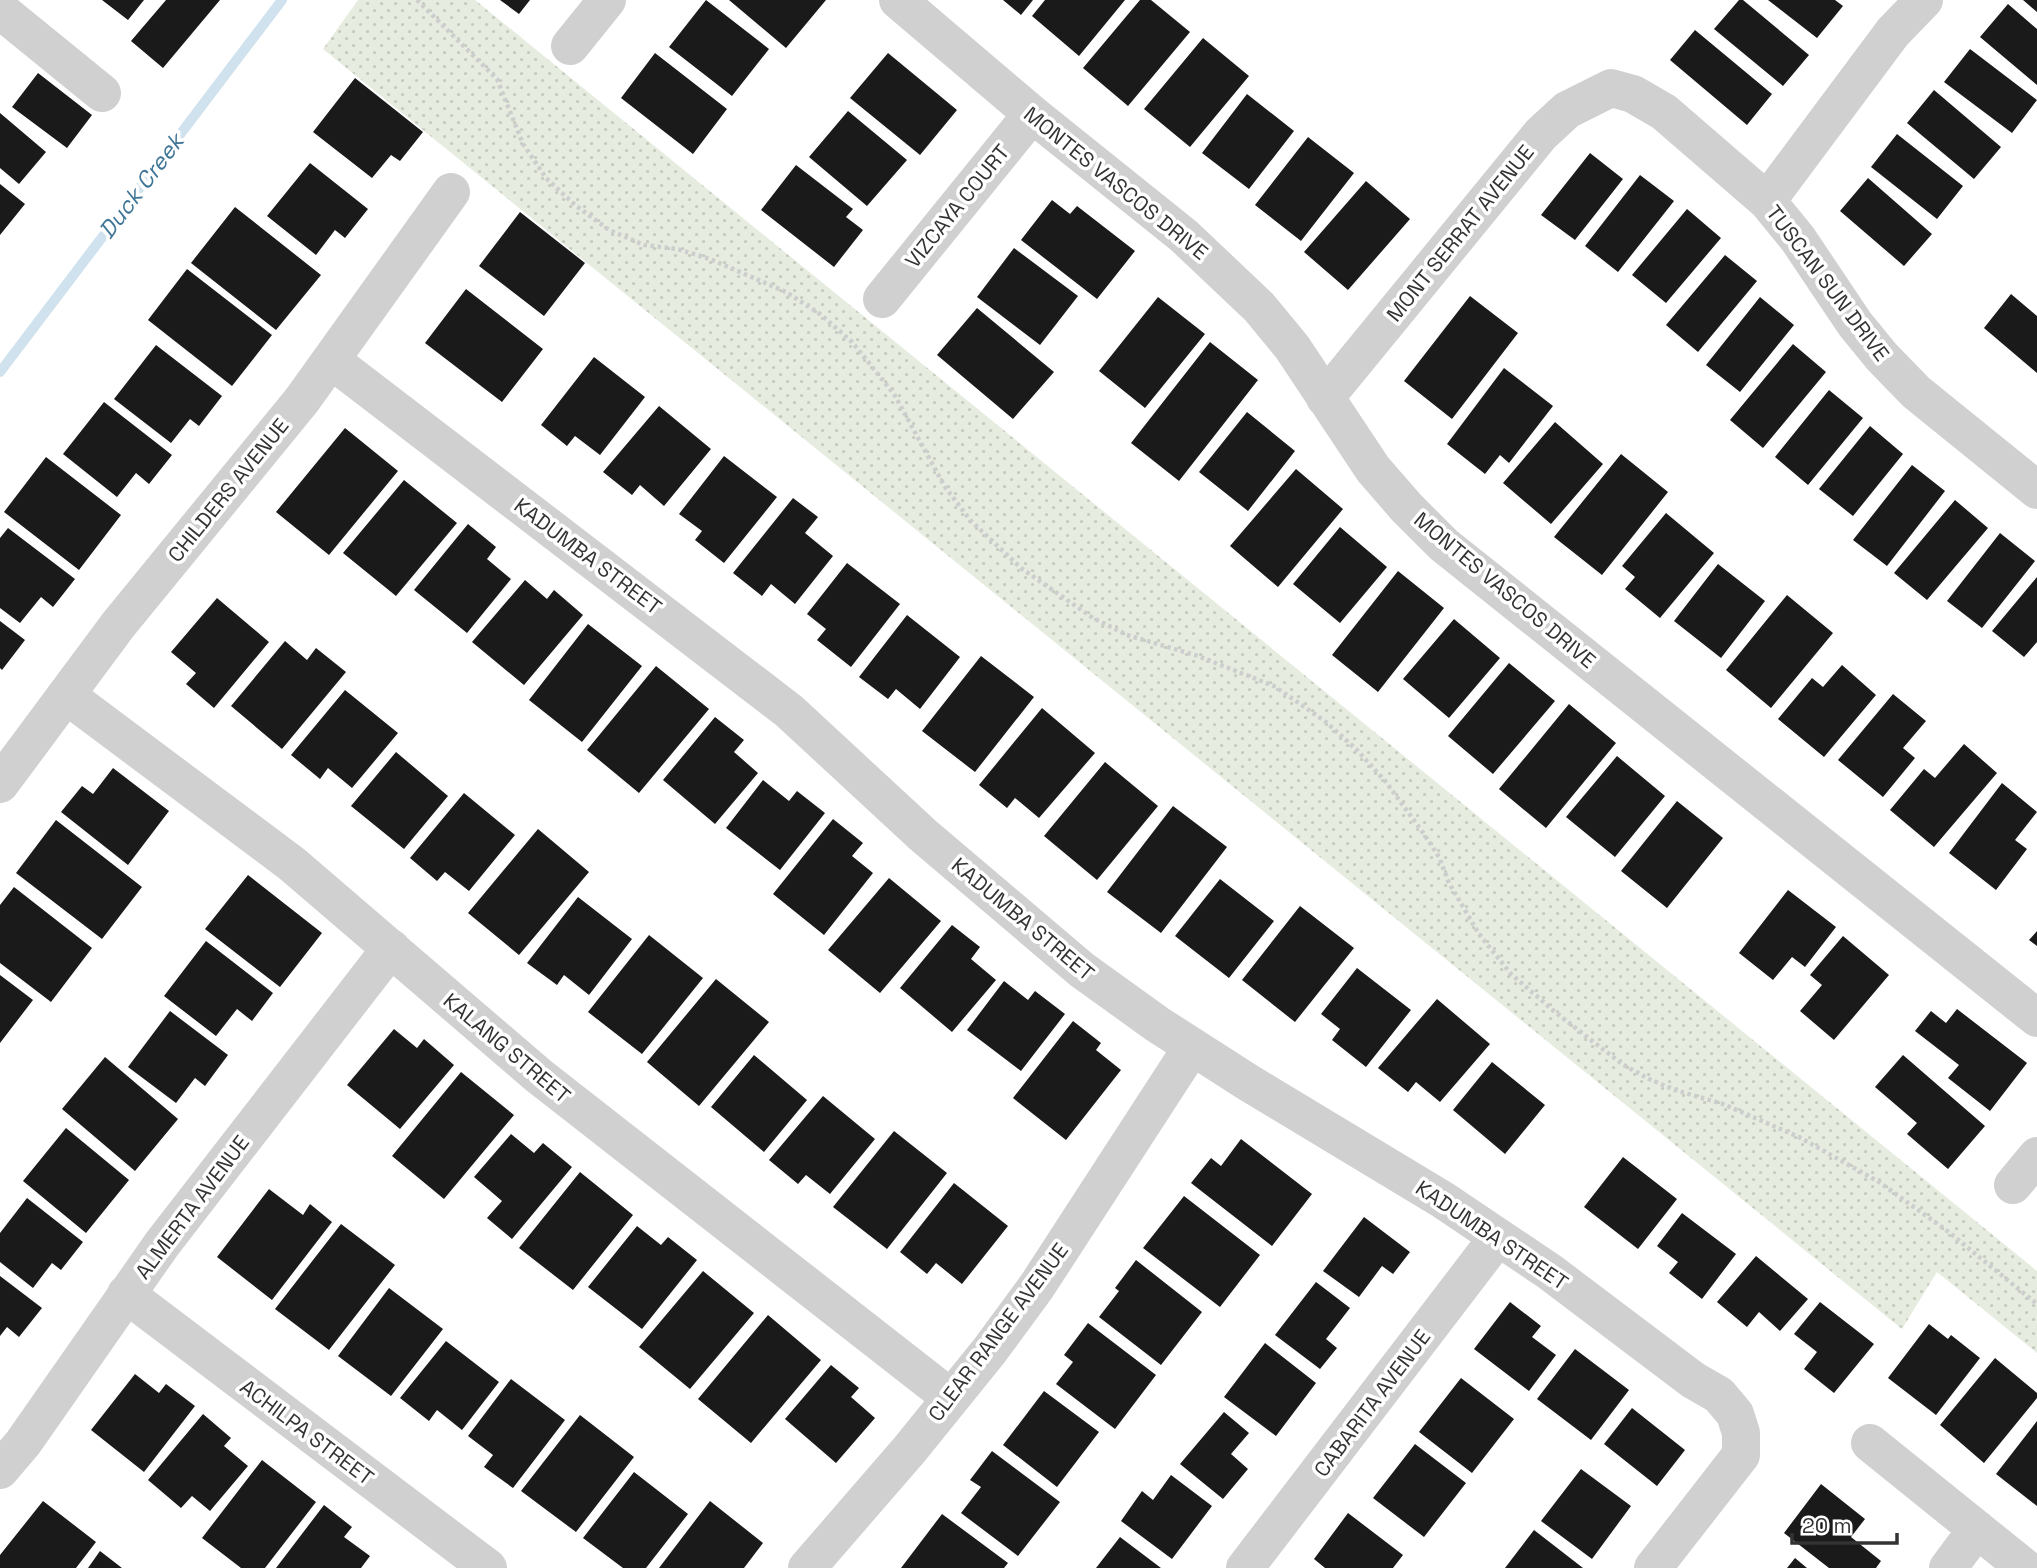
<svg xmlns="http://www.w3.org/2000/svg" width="2037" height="1568" font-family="'Space Grotesk',sans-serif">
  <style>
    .park { fill: url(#park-dots) }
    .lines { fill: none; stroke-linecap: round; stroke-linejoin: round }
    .stream { stroke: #cfe2ee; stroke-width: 10 }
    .building { fill: #1a1a1a }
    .path { stroke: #cdcdcd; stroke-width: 4.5; stroke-dasharray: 3.5 3.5; stroke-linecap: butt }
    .street { stroke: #d0d0d0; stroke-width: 38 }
    .labels { text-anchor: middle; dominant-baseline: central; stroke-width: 7; stroke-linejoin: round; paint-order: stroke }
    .street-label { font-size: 21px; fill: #333; stroke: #fff }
    .water-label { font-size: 23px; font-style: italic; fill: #3f7597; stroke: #fff }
  </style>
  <defs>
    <pattern id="park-dots" width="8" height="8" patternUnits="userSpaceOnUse" patternTransform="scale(1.75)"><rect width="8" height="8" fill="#e6ecdf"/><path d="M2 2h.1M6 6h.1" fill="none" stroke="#c6cbc0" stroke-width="1.8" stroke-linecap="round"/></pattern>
  </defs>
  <rect width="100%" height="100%" fill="#fff"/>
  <path class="park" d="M358 0H475L2037 1271V1353L1937 1272 1902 1329 323 49Z"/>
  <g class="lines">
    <path class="stream" d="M0 372 282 0"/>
  </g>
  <path class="building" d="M102 0H144L128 20Z
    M166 0H220L163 68 131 41Z
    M500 0H530L519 14Z
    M706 0 769 49 732 96 669 47Z
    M729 0H826L786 48Z
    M1003 0H1033L1021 15Z
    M1045 0H1125L1079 56 1032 16Z
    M1140 0H1151L1190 32 1128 106 1083 68Z
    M1739 0H1743L1809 55 1783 86 1714 29Z
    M1768 0H1835L1843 6 1817 38Z
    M2023 0H2037V12Z
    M2008 4 2037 29V85L1980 37Z
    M1695 30 1772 94 1747 125 1670 60Z
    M1203 38 1249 76 1190 147 1144 109Z
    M1970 49 2037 100 2012 133 1944 82Z
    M655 53 727 109 693 154 621 98Z
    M888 53 957 110 920 155 850 98Z
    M38 73 92 115 67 148 12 107Z
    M355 78 423 132 400 161 391 155 372 178 313 132Z
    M1934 90 2001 147 1974 179 1907 123Z
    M1247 94 1294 131 1249 189 1202 153Z
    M848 111 907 160 867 206 809 157Z
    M0 113 46 152 19 184 0 168Z
    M1897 134 1963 186 1937 219 1871 167Z
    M1308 137 1354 173 1301 241 1255 205Z
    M1590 153 1623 179 1575 240 1541 215Z
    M310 163 368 209 345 238 335 230 316 255 267 216Z
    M796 165 853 209 846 217 863 230 834 267 761 210Z
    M1640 175 1674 201 1618 272 1585 246Z
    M1868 178 1932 234 1904 266 1840 211Z
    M1366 181 1410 219 1348 290 1304 252Z
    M0 184 25 204 0 235Z
    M1052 200 1070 214 1077 206 1135 251 1097 299 1021 240Z
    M235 207 321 275 276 330 191 263Z
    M1687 209 1721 238 1666 303 1632 275Z
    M520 212 585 263 544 316 479 266Z
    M1014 248 1078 296 1040 345 977 297Z
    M1725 255 1757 281 1698 352 1666 325Z
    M187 269 272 335 232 386 148 320Z
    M466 289 543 349 502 402 425 343Z
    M2011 294 2037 316V373L1984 328Z
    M1470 296 1518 333 1452 419 1404 381Z
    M1158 297 1205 334 1145 408 1099 371Z
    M1760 297 1794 325 1740 392 1706 365Z
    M977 308 1054 372 1013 419 937 355Z
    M1210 342 1258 380 1179 481 1131 443Z
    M1793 344 1826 372 1763 448 1730 420Z
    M156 345 222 396 199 426 190 419 171 443 114 399Z
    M594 357 645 397 600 455 575 436 567 446 541 425Z
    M1504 368 1553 406 1509 463 1500 455 1485 474 1447 444Z
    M1829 390 1863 418 1808 485 1775 457Z
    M104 402 172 455 149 484 136 473 117 497 63 454Z
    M659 406 711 449 664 506 640 485 632 495 603 472Z
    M1247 412 1295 451 1248 511 1199 472Z
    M1555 422 1603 464 1551 524 1503 483Z
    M1870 426 1903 454 1853 516 1819 489Z
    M345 428 398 471 329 555 276 512Z
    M1621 454 1668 492 1602 575 1554 537Z
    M724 456 777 497 724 563 695 540 702 531 679 514Z
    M46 457 121 515 79 570 4 512Z
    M1912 465 1945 491 1887 566 1853 540Z
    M1296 469 1343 509 1278 587 1230 546Z
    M404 480 457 523 396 596 343 553Z
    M793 498 818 517 805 533 833 556 795 604 771 584 762 596 733 573Z
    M1955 500 1988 528 1927 600 1894 573Z
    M1666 513 1714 553 1660 618 1625 589 1635 577 1622 566Z
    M468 524 496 547 487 559 511 579 467 633 414 590Z
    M1340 527 1387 567 1340 623 1293 584Z
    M8 528 75 579 53 607 41 597 20 623 0 608V538Z
    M2000 533 2035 561 1982 628 1947 601Z
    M847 563 900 604 851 667 817 640 826 629 807 614Z
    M1718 564 1765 601 1721 658 1674 621Z
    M1398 571 1444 608 1378 692 1332 655Z
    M2037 577V642L2024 657 1992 631Z
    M525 580 547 599 554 590 583 615 524 685 472 642Z
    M1787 595 1833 633 1771 708 1726 670Z
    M217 598 269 642 214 708 186 684 196 673 171 652Z
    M907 615 960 657 920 709 896 689 888 699 859 677Z
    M1454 619 1500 658 1449 718 1403 679Z
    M0 621 25 640 2 670 0 668Z
    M588 624 642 666 582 742 529 700Z
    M285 641 307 660 316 648 346 672 282 749 231 706Z
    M981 656 1034 697 975 772 922 731Z
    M1509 663 1555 701 1493 774 1448 736Z
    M1842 665 1876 695 1824 757 1778 719 1812 678 1823 687Z
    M656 666 709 709 639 793 587 750Z
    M345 690 398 733 352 788 328 768 320 779 291 755Z
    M1893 694 1926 721 1903 748 1915 758 1883 797 1838 760Z
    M1569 704 1616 743 1546 828 1499 789Z
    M1042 708 1095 753 1039 818 1015 798 1007 808 979 785Z
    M715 717 744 740 734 752 758 773 715 824 663 780Z
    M1964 744 1997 773 1934 847 1890 810 1924 769 1935 778Z
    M396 752 448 796 404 849 351 806Z
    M1617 756 1665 796 1615 857 1566 817Z
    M1105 762 1158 806 1097 880 1044 836Z
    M113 768 169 811 128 865 61 812 82 786 93 794Z
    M763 780 789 801 797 791 825 813 780 870 726 828Z
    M2002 783 2037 812 2015 840 2027 849 1996 890 1949 853Z
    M464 793 515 835 469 891 445 872 437 881 410 858Z
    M1677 801 1723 838 1667 908 1621 871Z
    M1173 806 1227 847 1161 933 1107 892Z
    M833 819 863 843 852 856 873 873 824 935 773 894Z
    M56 820 142 887 102 939 16 873Z
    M538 829 589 872 519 955 468 913Z
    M248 875 322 933 280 987 205 929Z
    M889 878 941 921 880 993 828 950Z
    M1220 879 1274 921 1229 978 1175 936Z
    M14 887 92 948 51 1002 0 963V905Z
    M1788 890 1836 927 1805 967 1792 957 1773 980 1739 953Z
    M578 897 632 939 589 995 564 975 557 985 527 963Z
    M1300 906 1354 948 1295 1022 1242 980Z
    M952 925 980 947 971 959 996 980 952 1032 900 988Z
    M2037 931V946L2029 940Z
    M649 935 703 978 642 1054 588 1012Z
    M1843 936 1889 975 1834 1040 1800 1011 1822 985 1810 975Z
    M206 941 273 993 252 1021 237 1009 216 1036 164 996Z
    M1357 968 1411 1010 1366 1067 1332 1040 1340 1029 1321 1014Z
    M0 975 33 1000 0 1043Z
    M716 979 769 1022 699 1106 647 1062Z
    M1004 981 1028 1000 1035 991 1065 1014 1021 1071 967 1030Z
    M1437 999 1490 1044 1440 1102 1416 1082 1408 1092 1378 1068Z
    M1957 1009 2027 1063 1990 1111 1948 1078 1959 1065 1915 1031 1931 1011 1946 1023Z
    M170 1011 228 1055 205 1086 195 1078 176 1103 128 1067Z
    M1073 1021 1101 1043 1096 1050 1121 1070 1066 1140 1013 1098Z
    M394 1029 417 1048 424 1039 454 1065 400 1129 347 1085Z
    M754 1055 807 1100 764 1152 711 1107Z
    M1903 1055 1985 1126 1948 1169 1907 1134 1917 1123 1875 1087Z
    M105 1057 178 1119 135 1171 62 1109Z
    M1492 1062 1545 1105 1505 1154 1453 1110Z
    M461 1072 514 1115 444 1199 392 1156Z
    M823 1096 875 1139 830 1194 806 1175 798 1184 769 1160Z
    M66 1128 129 1180 86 1233 23 1181Z
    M894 1131 947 1173 887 1249 833 1207Z
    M511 1134 534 1153 543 1143 572 1167 512 1239 487 1218 502 1201 474 1177Z
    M1241 1139 1312 1194 1272 1246 1191 1183 1211 1158 1221 1166Z
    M1623 1157 1677 1199 1638 1249 1584 1207Z
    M580 1172 633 1215 573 1290 519 1248Z
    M954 1183 1008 1226 962 1284 936 1263 927 1274 900 1252Z
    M269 1189 303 1215 310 1204 332 1222 272 1300 217 1257Z
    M1184 1196 1260 1255 1220 1307 1143 1248Z
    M27 1198 83 1242 61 1270 52 1263 33 1288 0 1262V1233Z
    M1682 1213 1736 1254 1702 1299 1669 1273 1678 1262 1657 1246Z
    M1364 1217 1410 1252 1393 1274 1382 1266 1359 1297 1323 1271Z
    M341 1224 395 1265 329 1350 275 1309Z
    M637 1226 661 1245 668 1237 697 1260 642 1329 588 1287Z
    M1756 1256 1808 1299 1780 1331 1759 1312 1747 1327 1717 1302Z
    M1136 1260 1202 1312 1161 1365 1099 1317 1119 1291 1115 1288Z
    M703 1271 754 1313 690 1389 639 1347Z
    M0 1276 42 1308 19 1337 7 1327 0 1336Z
    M1316 1282 1350 1308 1326 1339 1337 1348 1320 1369 1275 1335Z
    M389 1288 443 1329 391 1396 338 1356Z
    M1510 1302 1541 1326 1532 1337 1556 1355 1529 1391 1474 1349Z
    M1820 1302 1874 1344 1834 1393 1804 1369 1817 1352 1794 1334Z
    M768 1315 821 1360 751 1443 698 1399Z
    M1088 1323 1156 1375 1115 1429 1056 1384 1073 1362 1064 1355Z
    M1929 1324 1948 1339 1951 1335 1980 1358 1936 1415 1888 1378Z
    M446 1341 499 1382 462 1430 437 1410 429 1421 400 1398Z
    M1265 1343 1316 1383 1276 1436 1224 1397Z
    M1575 1349 1629 1390 1591 1440 1537 1399Z
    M1995 1358 2037 1393V1398L1984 1463 1940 1425Z
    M831 1365 859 1388 851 1397 875 1418 836 1463 785 1419Z
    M135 1374 159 1393 166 1384 195 1406 144 1472 91 1430Z
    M1461 1378 1514 1419 1472 1473 1419 1432Z
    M511 1379 565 1420 513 1488 484 1467 493 1455 468 1436Z
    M1044 1391 1099 1432 1057 1487 1003 1445Z
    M1632 1408 1685 1450 1657 1486 1604 1444Z
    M1224 1412 1249 1433 1231 1454 1248 1469 1223 1499 1180 1464Z
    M203 1414 231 1438 224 1446 248 1466 210 1511 192 1496 181 1508 148 1480Z
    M580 1415 634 1457 576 1532 521 1491Z
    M2037 1421V1506L1996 1474Z
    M1415 1444 1466 1483 1424 1537 1373 1498Z
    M992 1451 1060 1502 1018 1556 961 1513 981 1487 970 1480Z
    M262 1460 316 1502 265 1568H241L202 1538Z
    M1581 1469 1631 1506 1592 1559 1541 1521Z
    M634 1472 688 1514 646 1568H623L583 1538Z
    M1171 1475 1212 1506 1172 1559 1121 1521 1142 1491 1153 1500Z
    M1821 1484 1865 1519 1851 1537 1881 1561 1876 1568H1829L1784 1533Z
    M43 1501 96 1542 76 1568H0V1555Z
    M710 1501 763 1543 744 1568H659Z
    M324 1505 352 1527 344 1537 370 1556 361 1568H276Z
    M1348 1513 1403 1555 1393 1568H1325L1314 1559Z
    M942 1514 1008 1563 1004 1568H901Z
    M1534 1530 1583 1568H1505Z
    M1120 1537 1161 1568H1096Z
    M100 1551 122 1568H88Z
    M1795 1558 1807 1568H1787Z"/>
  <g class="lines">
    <path class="path" d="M417 0 497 79 523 144 546 178 575 205 609 230 644 245 677 249 710 259 786 292 820 314 852 342 894 394 945 487 971 521 1021 568 1093 618 1127 635 1198 656 1274 686 1326 722 1357 750 1386 782 1424 834 1439 857 1449 883 1479 934 1511 974 1555 1012 1622 1064 1649 1079 1675 1090 1723 1104 1799 1137 1879 1182 1946 1230 2037 1304"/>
    <path class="street" d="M898 0 1032 114 1184 236 1259 307 1292 347 1373 469 1406 507 1444 545 2037 1018
      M0 10 102 93
      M570 46 607 0
      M1767 201 1893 32 1924 0
      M882 299 1032 114
      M331 360 789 711 923 835 1082 970 1157 1024 1249 1083 1443 1200 1550 1272 1693 1380 1719 1395 1735 1414 1741 1433V1455L1653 1568
      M1325 398 1541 134 1567 110 1611 88 1633 94 1664 112 1767 201 1798 239 1855 324 1882 357 1916 392 2037 490
      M66 695 292 864 539 1076 951 1398
      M0 784 118 625 302 400 451 192
      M2013 1185 2037 1156
      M126 1294 488 1568
      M1870 1443 2025 1568
      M0 1470 23 1443 162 1244 391 948
      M807 1568 910 1449 990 1350 1037 1286 1192 1047
      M1245 1568 1498 1237
      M1948 1568 1977 1529"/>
  </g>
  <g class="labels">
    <g class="street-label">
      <text transform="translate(1116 183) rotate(39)">MONTES VASCOS DRIVE</text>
      <text transform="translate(957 206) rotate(-51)">VIZCAYA COURT</text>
      <text transform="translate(1460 233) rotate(-51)">MONT SERRAT AVENUE</text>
      <text transform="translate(1828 283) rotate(53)">TUSCAN SUN DRIVE</text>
      <text transform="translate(228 490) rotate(-51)">CHILDERS AVENUE</text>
      <text transform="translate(588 556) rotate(37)">KADUMBA STREET</text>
      <text transform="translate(1505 590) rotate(40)">MONTES VASCOS DRIVE</text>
      <text transform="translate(1023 919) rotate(40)">KADUMBA STREET</text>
      <text transform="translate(507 1048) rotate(40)">KALANG STREET</text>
      <text transform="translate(192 1207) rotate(-53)">ALMERTA AVENUE</text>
      <text transform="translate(1492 1235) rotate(34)">KADUMBA STREET</text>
      <text transform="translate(998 1332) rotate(-53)">CLEAR RANGE AVENUE</text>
      <text transform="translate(1372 1403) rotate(-53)">CABARITA AVENUE</text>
      <text transform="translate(307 1432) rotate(37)">ACHILPA STREET</text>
    </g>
    <g class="water-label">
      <text transform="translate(141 186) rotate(-53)">Duck Creek</text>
    </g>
  </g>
  <path d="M1792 1533v10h105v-10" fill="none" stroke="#333333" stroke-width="3.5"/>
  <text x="1802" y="1533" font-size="21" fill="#333333" stroke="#ffffff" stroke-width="5" paint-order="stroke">20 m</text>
</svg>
